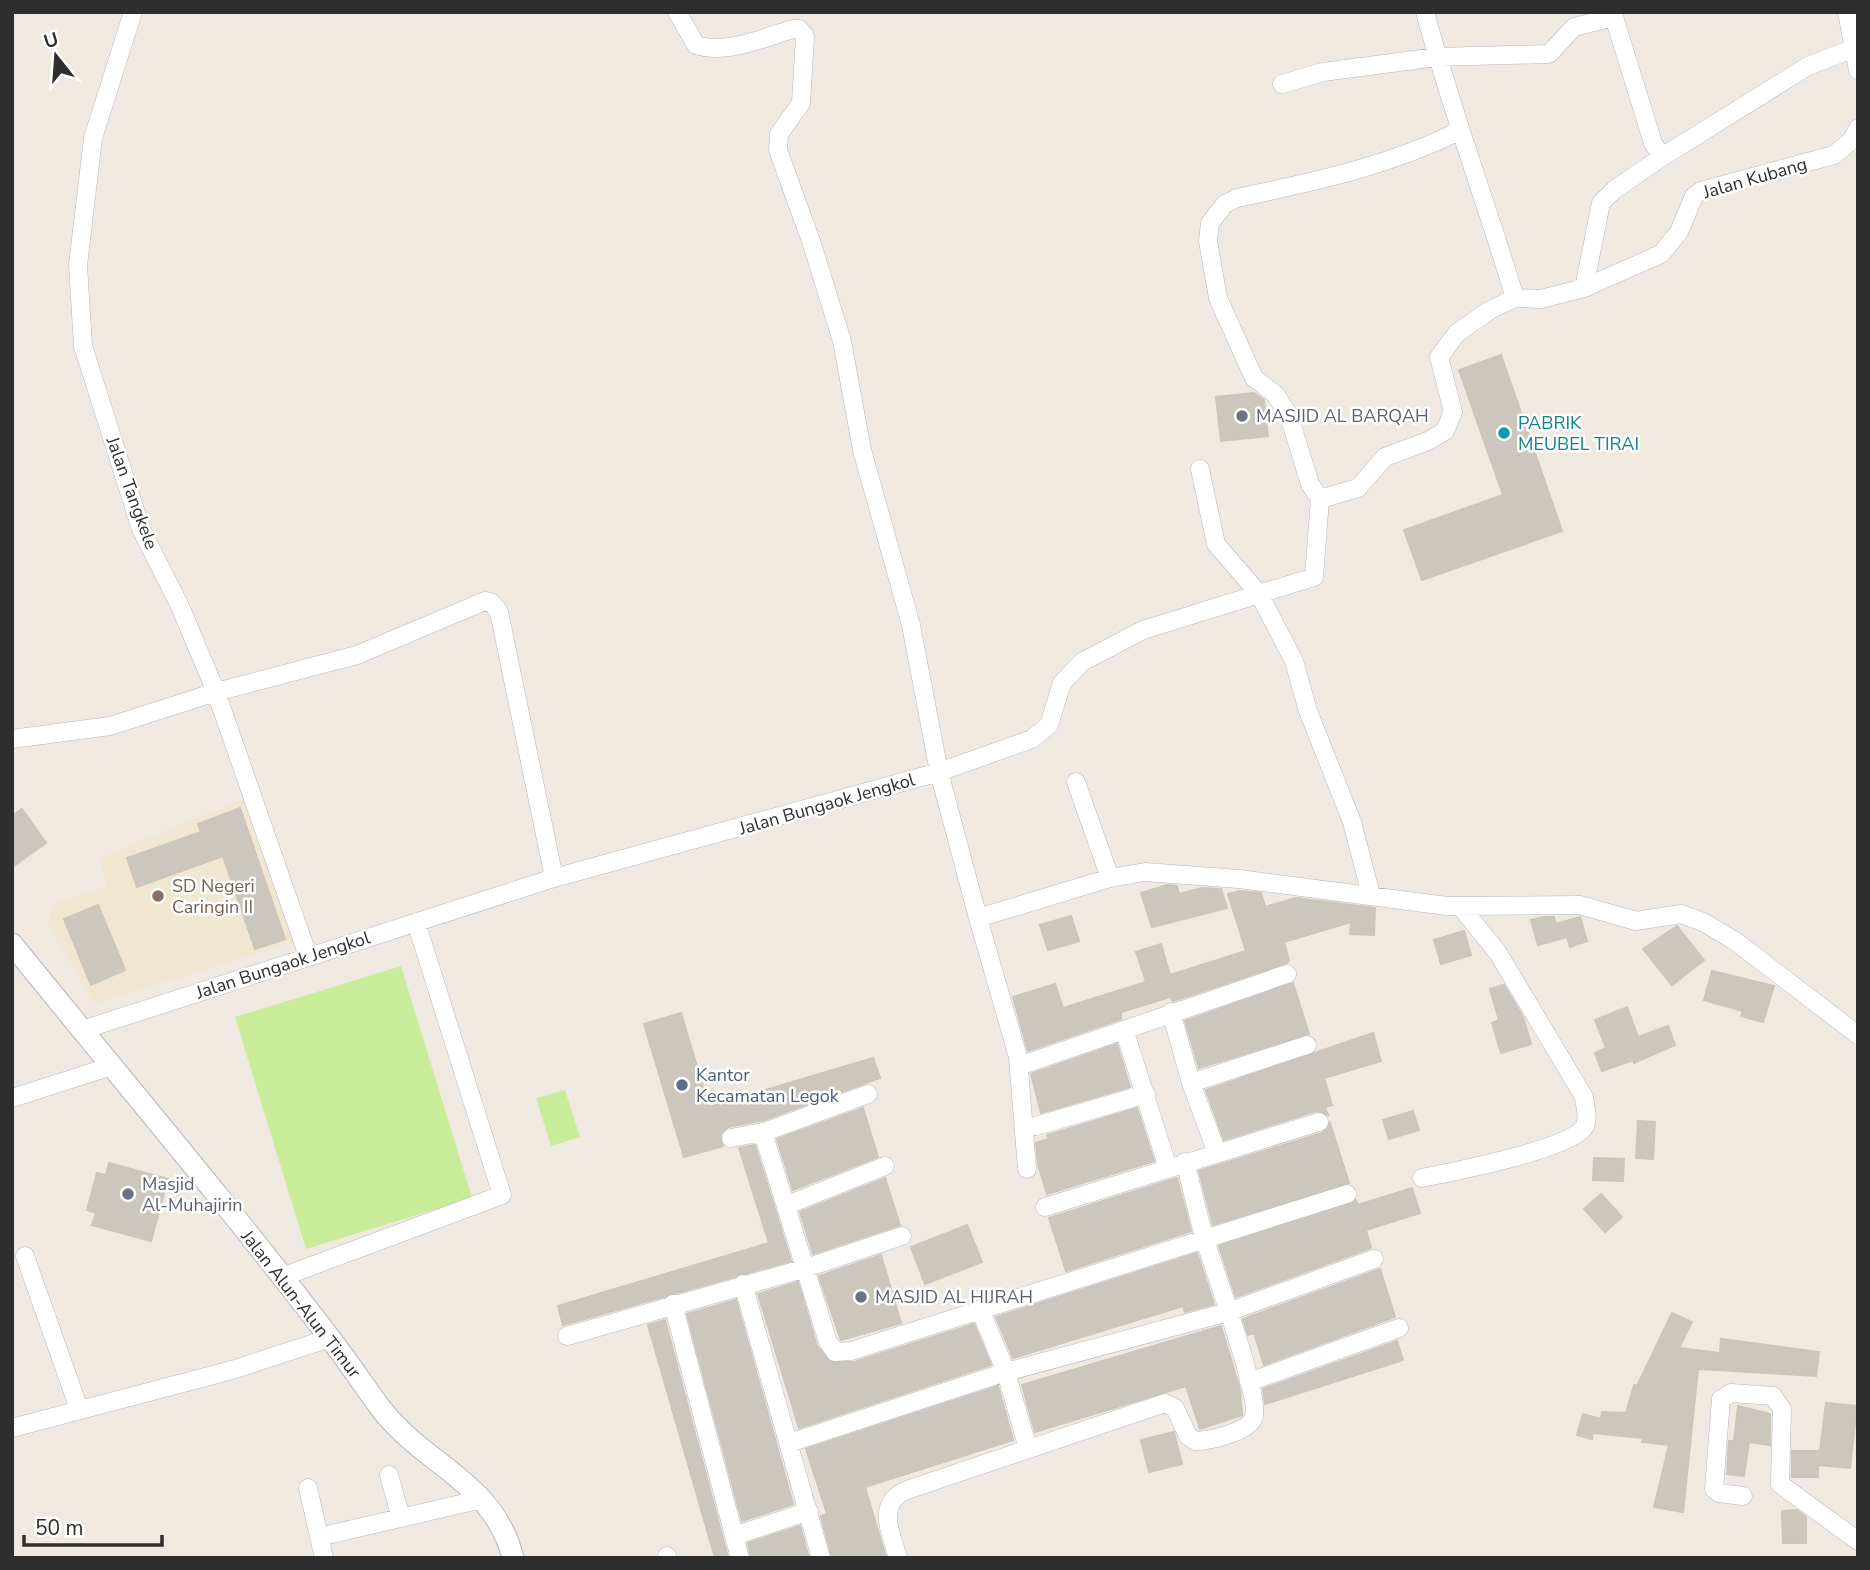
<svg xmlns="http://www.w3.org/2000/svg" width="1870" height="1570" font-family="'Nunito Sans',sans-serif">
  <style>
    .education { fill: #f0e6d1; fill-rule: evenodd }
    .pitch { fill: #c9ec9a }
    .building { fill: #cbc7bf; stroke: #cbc5ba; stroke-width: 2 }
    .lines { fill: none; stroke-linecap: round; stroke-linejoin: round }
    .minor-casing { stroke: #b4b7c1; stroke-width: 19 }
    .tertiary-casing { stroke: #b4b7c1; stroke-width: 23 }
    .minor { stroke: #fff; stroke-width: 18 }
    .tertiary { stroke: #fff; stroke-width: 21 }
    .worship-dot { fill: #6b7280; stroke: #fff; stroke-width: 2.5 }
    .culture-dot { fill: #0f9aa8; stroke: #fff; stroke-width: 2.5 }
    .education-dot { fill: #8d6e63; stroke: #fff; stroke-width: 2.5 }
    .service-dot { fill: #5c6f8a; stroke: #fff; stroke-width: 2.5 }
    .labels { text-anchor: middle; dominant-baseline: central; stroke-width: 5; stroke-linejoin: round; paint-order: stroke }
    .street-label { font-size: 18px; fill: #2e2e2e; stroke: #fff }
    .worship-label { font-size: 18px; fill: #5b616d; stroke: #fff; text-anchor: start }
    .culture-label { font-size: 18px; fill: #0d838f; stroke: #fff; text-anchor: start }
    .education-label { font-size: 18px; fill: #785e54; stroke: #fff; text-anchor: start }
    .service-label { font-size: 18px; fill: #4e5e75; stroke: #fff; text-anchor: start }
  </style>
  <rect width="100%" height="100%" fill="#efe9e1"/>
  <path class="education" d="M248 797 297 941 94 1004 48 924 53 905 107 887 100 858ZM240 808 252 839 209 855 198 824ZM190 836 137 887 127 859ZM254 849 285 939 255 949 224 860ZM98 905 125 970 91 984 64 920Z"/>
  <path class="pitch" d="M401 966 472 1198 306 1249 235 1017Z
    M565 1090 580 1137 551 1146 536 1098Z"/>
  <path class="building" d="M1501 355 1562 531 1422 580 1404 530 1503 495 1459 370Z
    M1254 393 1264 400 1268 436 1221 441 1216 397Z
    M240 808 285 939 255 949 223 856 137 887 127 858 201 832 198 824Z
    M22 809 46 843 12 867V816Z
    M1167 885 1177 886 1179 894 1202 888 1221 889 1227 908 1152 927 1141 893Z
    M1240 891 1261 893 1265 907 1296 898 1375 908 1374 935 1350 934 1351 922 1284 942 1289 960 1287 963 1173 1001 1170 997 1121 1012V1019L1028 1051 1013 997 1055 984 1063 1008 1146 982 1136 952 1161 944 1170 975 1246 951 1228 894Z
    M98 905 125 970 91 985 64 919Z
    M1071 916 1079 941 1048 950 1040 925Z
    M1543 917H1554L1556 924 1580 917 1587 941 1570 947 1567 937 1538 945 1531 920Z
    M1677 926 1704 960 1672 985 1643 949Z
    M1464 931 1471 955 1441 964 1434 940Z
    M1712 971 1774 986 1763 1022 1741 1016 1743 1011 1704 1000Z
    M1293 983 1309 1034 1199 1068 1185 1021Z
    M1504 985 1523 1017 1531 1044 1501 1053 1492 1023 1499 1020 1490 989Z
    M1627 1007 1638 1037 1668 1026 1675 1045 1634 1063 1633 1060 1602 1071 1595 1053 1606 1048 1595 1020Z
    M681 1013 709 1107 873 1058 880 1078 764 1120 728 1127 720 1135 723 1146 684 1157 644 1024Z
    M1373 1033 1381 1061 1324 1078 1332 1105 1325 1107 1328 1115 1316 1111 1224 1140 1206 1090Z
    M1117 1044 1130 1087 1041 1113 1031 1074Z
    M863 1108 878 1157 793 1190 777 1139Z
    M1137 1108 1154 1161 1047 1194 1038 1164 1036 1143 1049 1139 1047 1135Z
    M1413 1111 1419 1130 1389 1139 1383 1120Z
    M1638 1121 1655 1122 1653 1159 1636 1158Z
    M1330 1123 1349 1183 1213 1225 1199 1171 1322 1133Z
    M755 1145 791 1261 563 1325 558 1306 769 1243 739 1148Z
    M1594 1158 1624 1159 1623 1181 1593 1180Z
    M109 1163 168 1179 151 1241 92 1225 96 1213 87 1210 97 1173 106 1175Z
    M885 1178 900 1225 813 1254 800 1212Z
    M1177 1178 1191 1231 1066 1271 1049 1218Z
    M1412 1188 1420 1213 1366 1230 1371 1248 1236 1297 1219 1246 1356 1200 1358 1205Z
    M1601 1194 1622 1217 1605 1232 1584 1209Z
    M967 1225 982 1262 925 1284 911 1247Z
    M1197 1253 1214 1304 1185 1312 1183 1306 1013 1358 996 1317Z
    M881 1255 901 1323 841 1340 819 1276Z
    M1380 1269 1395 1317 1264 1365 1254 1333 1248 1335 1243 1319Z
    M798 1282 817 1346 831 1362H854L974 1324 991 1365 799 1428 758 1294Z
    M736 1300 793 1504 742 1521 687 1314Z
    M1672 1313 1692 1322 1679 1348 1720 1353 1721 1339 1819 1352 1816 1376 1698 1369 1683 1512 1654 1507 1669 1445 1642 1442 1643 1438 1593 1433 1592 1439 1577 1435 1583 1414 1601 1419 1602 1412 1626 1413 1634 1385 1637 1386Z
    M665 1320 723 1539 728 1558H715L648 1325Z
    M1221 1326 1240 1390 1242 1415 1200 1429 1186 1386 1035 1432 1022 1385Z
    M1397 1341 1403 1360 1265 1404 1263 1389Z
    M998 1386 1013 1440 865 1487 886 1558H832L821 1516 827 1514 806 1449Z
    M1826 1403 1857 1406 1850 1468 1818 1465V1477H1792V1451H1820Z
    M1738 1406 1770 1414V1445L1749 1442 1744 1476 1727 1474 1729 1441H1734Z
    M1174 1432 1182 1464 1149 1472 1141 1440Z
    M1797 1510 1806 1517V1543H1783L1782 1511Z
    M800 1526 809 1558H751L748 1543Z"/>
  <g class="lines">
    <defs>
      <path id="minor" d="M133 12 93 138 78 265 83 346 141 529 179 604 216 692 308 956
        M677 12 696 45C726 55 763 38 793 29H799L805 36 801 103 779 134 778 150 812 244 842 341 862 450 911 625 939 772 978 918 1110 878 1145 872 1239 879 1447 906 1580 905 1636 921 1681 914 1703 922 1735 941 1858 1035
        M1425 12C1451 109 1486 202 1515 298
        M1847 12 1858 70
        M1282 84 1323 72 1437 57 1549 54 1574 27 1614 17 1653 143 1662 157 1808 66 1852 49
        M1584 288 1601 203 1614 190 1662 157
        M1200 469 1216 544 1259 594 1294 661 1308 711 1352 822 1371 895
        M1320 499 1310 484 1289 416 1276 395 1254 378 1218 298 1208 241 1210 223 1225 204 1237 198C1313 182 1389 166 1459 131
        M12 739 110 726 216 692 357 655 485 601 492 603 499 612 554 878
        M1076 782 1110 878
        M978 918 1018 1057 1027 1169
        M1171 1012 1191 1083 1217 1153
        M82 1030 554 878 939 772 1032 739 1049 725 1062 683 1082 662 1143 630 1314 577 1320 499 1358 488 1385 457 1428 441 1445 431 1453 412 1439 357 1457 333 1490 310 1515 298 1541 299 1584 288 1661 254 1679 232 1694 196 1701 191 1834 155 1852 140 1858 128
        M1125 1032 1168 1168
        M1028 1063 1287 974
        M1191 1083 1307 1045
        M868 1094 767 1131 765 1139 828 1342 835 1352 851 1351 1347 1194
        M12 1098 112 1066
        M1036 1126 1146 1094
        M731 1138 767 1131
        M1422 1178C1455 1171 1562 1151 1583 1129 1590 1121 1585 1107 1584 1097L1498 953 1461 907
        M787 1205 885 1166
        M1045 1207 1319 1122
        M25 1256 79 1409
        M282 1277 502 1195 416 922
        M743 1284 821 1558
        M673 1304 740 1558
        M980 1309 1006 1372 1028 1449
        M567 1336 806 1268 902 1236
        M1249 1382 1399 1328
        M12 1428 232 1370 330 1338
        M789 1443 1006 1372 1228 1312 1374 1259
        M389 1475 401 1518
        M308 1488 324 1558
        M1743 1496 1719 1493 1714 1489 1721 1399 1731 1393 1773 1396 1782 1409 1780 1484 1858 1541
        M734 1536 809 1511
        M319 1537 482 1499
        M667 1556V1558
        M898 1558C891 1533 875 1503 907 1490L1165 1403 1175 1408 1188 1436 1195 1441C1209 1441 1247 1432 1253 1419 1263 1401 1213 1267 1205 1240 1198 1215 1192 1188 1185 1162"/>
      <path id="tertiary" d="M12 944C118 1075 227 1203 329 1337 348 1361 364 1386 382 1410 427 1467 494 1482 513 1558"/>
    </defs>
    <use href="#minor" class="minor-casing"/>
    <use href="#tertiary" class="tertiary-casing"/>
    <use href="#minor" class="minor"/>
    <use href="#tertiary" class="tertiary"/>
  </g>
  <g class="worship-dot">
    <circle cx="1242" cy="416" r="7"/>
    <circle cx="128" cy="1194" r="7"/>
    <circle cx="861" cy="1297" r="7"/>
  </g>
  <circle class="culture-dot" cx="1504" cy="433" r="7"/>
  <circle class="education-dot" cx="158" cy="896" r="7"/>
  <circle class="service-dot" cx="682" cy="1085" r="7"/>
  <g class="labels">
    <g class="street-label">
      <text transform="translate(1755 178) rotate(-16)">Jalan Kubang</text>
      <text transform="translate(132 493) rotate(70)">Jalan Tangkele</text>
      <text transform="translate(827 804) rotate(-16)">Jalan Bungaok Jengkol</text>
      <text transform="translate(283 965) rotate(-18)">Jalan Bungaok Jengkol</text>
      <text transform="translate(301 1304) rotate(52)">Jalan Alun-Alun Timur</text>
    </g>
    <g class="worship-label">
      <text x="1256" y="416">MASJID AL BARQAH</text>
      <text x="142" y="1184">Masjid<tspan x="142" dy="21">Al-Muhajirin</tspan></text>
      <text x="875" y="1297">MASJID AL HIJRAH</text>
    </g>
    <g class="culture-label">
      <text x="1518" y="423">PABRIK<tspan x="1518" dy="21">MEUBEL TIRAI</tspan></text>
    </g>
    <g class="education-label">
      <text x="172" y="886">SD Negeri<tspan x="172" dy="21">Caringin II</tspan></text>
    </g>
    <g class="service-label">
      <text x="696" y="1075">Kantor<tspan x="696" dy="21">Kecamatan Legok</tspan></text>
    </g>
  </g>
  <rect width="1870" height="1570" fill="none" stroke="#2e2e2e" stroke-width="28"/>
  <g transform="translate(56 56) rotate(343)" stroke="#ffffff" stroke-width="5" paint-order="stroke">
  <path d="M0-5L12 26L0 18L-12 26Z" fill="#2e2e2e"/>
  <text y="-10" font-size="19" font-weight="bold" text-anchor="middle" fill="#2e2e2e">U</text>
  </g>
  <path d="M24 1535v10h138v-10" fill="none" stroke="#2e2e2e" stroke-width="3.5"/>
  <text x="35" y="1535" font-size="21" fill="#2e2e2e" stroke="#ffffff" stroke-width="5" paint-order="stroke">50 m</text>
</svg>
